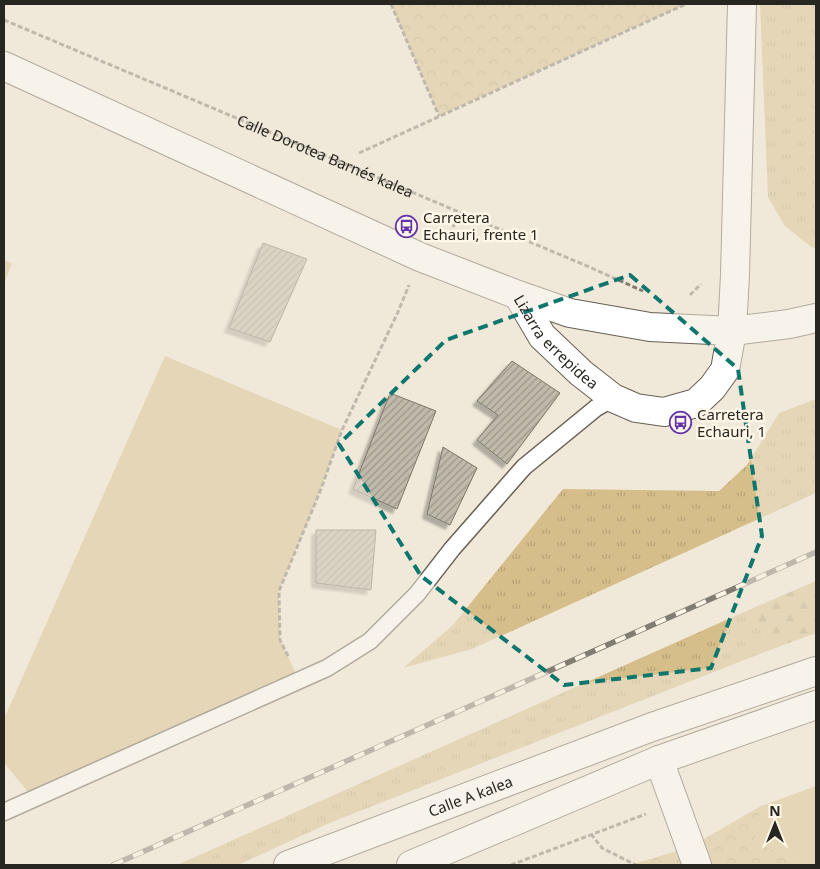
<svg xmlns="http://www.w3.org/2000/svg" width="820" height="869" font-family="'Noto Sans',sans-serif">
  <style>
    .grass { fill: url(#grass-tufts) }
    .forest { fill: url(#forest-firs) }
    .park { fill: url(#park-crowns) }
    .garden { fill: #d5be8a }
    .building { fill: url(#building-hatch); stroke: #7d7769; filter: url(#shadow) }
    .lines { fill: none; stroke-linecap: round; stroke-linejoin: round }
    .lane-casing { stroke: #666053; stroke-width: 19 }
    .street-casing { stroke: #666053; stroke-width: 30 }
    .secondary-casing { stroke: #666053; stroke-width: 30 }
    .path { stroke: #827e74; stroke-width: 3; stroke-dasharray: 5 2.5; stroke-linecap: butt }
    .lane { stroke: #fff; stroke-width: 16 }
    .street { stroke: #fff; stroke-width: 28 }
    .secondary { stroke: #fff; stroke-width: 28 }
    .rail-casing { stroke: #817d73; stroke-width: 5.5 }
    .rail { stroke: #fef7e7; stroke-width: 4; stroke-dasharray: 11; stroke-linecap: butt }
    .marked { fill: none; stroke: #0f766e; stroke-width: 4; stroke-dasharray: 10 6; stroke-linejoin: round }
    .labels { text-anchor: middle; dominant-baseline: central; stroke-width: 5; stroke-linejoin: round; paint-order: stroke }
    .street-label { font-size: 15px; fill: #282620; stroke: #fef7e7 }
    .poi-label { font-size: 15px; fill: #282620; stroke: #fef7e7; text-anchor: start }
  </style>
  <defs>
    <pattern id="grass-tufts" width="24" height="20" patternUnits="userSpaceOnUse" patternTransform="scale(1.25)"><rect width="24" height="20" fill="#d5be8a"/><path d="M3 7l-1-3M5 7V3M7 7l1-3M15 17l-1-3M17 17v-4M19 17l1-3" fill="none" stroke="#b7a377"/></pattern>
    <pattern id="forest-firs" width="22" height="20" patternUnits="userSpaceOnUse" patternTransform="scale(1.25)"><rect width="22" height="20" fill="#d5be8a"/><path d="M5 1l3.5 6h-7zM16 11l3.5 6h-7z" fill="#b7a377"/></pattern>
    <pattern id="park-crowns" width="20" height="18" patternUnits="userSpaceOnUse" patternTransform="scale(1.25)"><rect width="20" height="18" fill="#d5be8a"/><path d="M2 6a3 3 0 1 1 6 0M12 15a3 3 0 1 1 6 0" fill="none" stroke="#b7a377"/></pattern>
    <pattern id="building-hatch" width="6" height="6" patternUnits="userSpaceOnUse" patternTransform="scale(1.25)"><rect width="6" height="6" fill="#c0baab"/><path d="M-1 1l2-2M0 6l6-6M5 7l2-2" fill="none" stroke="#9c978b"/></pattern>
    <filter id="shadow"><feDropShadow dx="-4.5" dy="4.5" stdDeviation="1" flood-color="#0004"/></filter>
  </defs>
  <rect width="100%" height="100%" fill="#f0e9da"/>
  <path class="grass" d="M760 4H816V248L811 247 785 226 768 197Z
    M816 399V493L472 649 403 668 452 626 563 489 719 491 747 465 779 413Z
    M753 608 770 650 327 824 238 865H177Z"/>
  <path class="forest" d="M816 581V633L770 650 753 608Z"/>
  <path class="park" d="M391 4H686L439 116Z
    M761 806 756 840 799 865H630L690 847Z"/>
  <path class="garden" d="M4 260 12 263 4 284Z
    M165 356 342 430 321 489 279 591 280 640 299 680 34 799 4 763V719Z
    M816 786V865H799L756 840 761 806Z"/>
  <path class="building" d="M263 243 307 259 270 342 229 328Z
    M512 361 560 393 507 464 477 440 498 415 477 401Z
    M390 393 436 411 397 509 353 489Z
    M443 447 477 468 450 525 427 514Z
    M316 530H376L371 590 316 583Z"/>
  <g class="lines">
    <defs>
      <path id="lane" d="M4 812 327 668 370 641 417 594 452 549 524 467 596 408 613 398"/>
      <g id="street">
        <path id="s2" d="M518 295 542 336 581 373 613 398 636 408 664 412 696 403 712 388 725 370 732 331 735 275 742 4"/>
        <path d="M659 760 697 865"/>
      </g>
      <g id="secondary">
        <path d="M4 66 420 257 518 295 570 313 650 327 732 331 789 324 816 318"/>
        <path id="s3" d="M288 865 652 727 816 671"/>
        <path d="M411 865 659 760 816 705"/>
      </g>
    </defs>
    <use href="#lane" class="lane-casing"/>
    <use href="#street" class="street-casing"/>
    <use href="#secondary" class="secondary-casing"/>
    <g class="path">
      <path d="M391 4 439 116"/>
      <path id="s1" d="M4 20 587 266 643 291"/>
      <path d="M359 153 686 4"/>
      <path d="M450 234 457 218"/>
      <path d="M690 295 701 284"/>
      <path d="M288 656 280 640 279 591 321 489 342 430 398 312 409 285"/>
      <path d="M591 834 602 848 636 865"/>
      <path d="M511 865 646 814"/>
    </g>
    <use href="#lane" class="lane"/>
    <use href="#street" class="street"/>
    <use href="#secondary" class="secondary"/>
    <defs>
      <path id="rail" d="M113 865 816 552"/>
    </defs>
    <use href="#rail" class="rail-casing"/>
    <use href="#rail" class="rail"/>
  </g>
  <path d="M0 0H820V869H0ZM630 275 738 369 762 536 711 668 564 685 421 576 339 444 446 340Z" fill="#f0e9da" fill-opacity=".55" fill-rule="evenodd"/>
  <path class="marked" d="M630 275 738 369 762 536 711 668 564 685 421 576 339 444 446 340Z"/>
  <defs>
    <symbol id="bus-ring" viewBox="-11 -11 22 22"><circle r="9.5" fill="#fef7e7" stroke="#6333ab" stroke-width="1.5"/><path d="M-5-6H5V4H4V6H2V4H-2V6H-4V4H-5ZM-3.5-4V0h7V-4ZM-3.5 1.2v1.5H-2V1.2ZM2 1.2v1.5H3.5V1.2Z" fill="#6333ab"/></symbol>
  </defs>
  <g fill-rule="evenodd">
    <use href="#bus-ring" x="394" y="214" width="25" height="25"/>
    <use href="#bus-ring" x="668" y="410" width="25" height="25"/>
  </g>
  <g class="labels">
    <g class="street-label">
      <text stroke="none"><textPath href="#s1" startOffset="349">Calle Dorotea Barnés kalea</textPath></text>
      <text stroke="none"><textPath href="#s2" startOffset="61">Lizarra errepidea</textPath></text>
      <text stroke="none"><textPath href="#s3" startOffset="195">Calle A kalea</textPath></text>
    </g>
    <g class="poi-label">
      <text x="423" y="217">Carretera<tspan x="423" dy="17">Echauri, frente 1</tspan></text>
      <text x="697" y="414">Carretera<tspan x="697" dy="17">Echauri, 1</tspan></text>
    </g>
  </g>
  <rect width="820" height="869" fill="none" stroke="#282620" stroke-width="10"/>
  <g transform="translate(775 824)" stroke="#fef7e7" stroke-width="4" paint-order="stroke">
  <path d="M0-4L9 19L0 12L-9 19Z" fill="#282620"/>
  <text y="-8" font-size="14" font-weight="bold" text-anchor="middle" fill="#282620">N</text>
  </g>
</svg>
